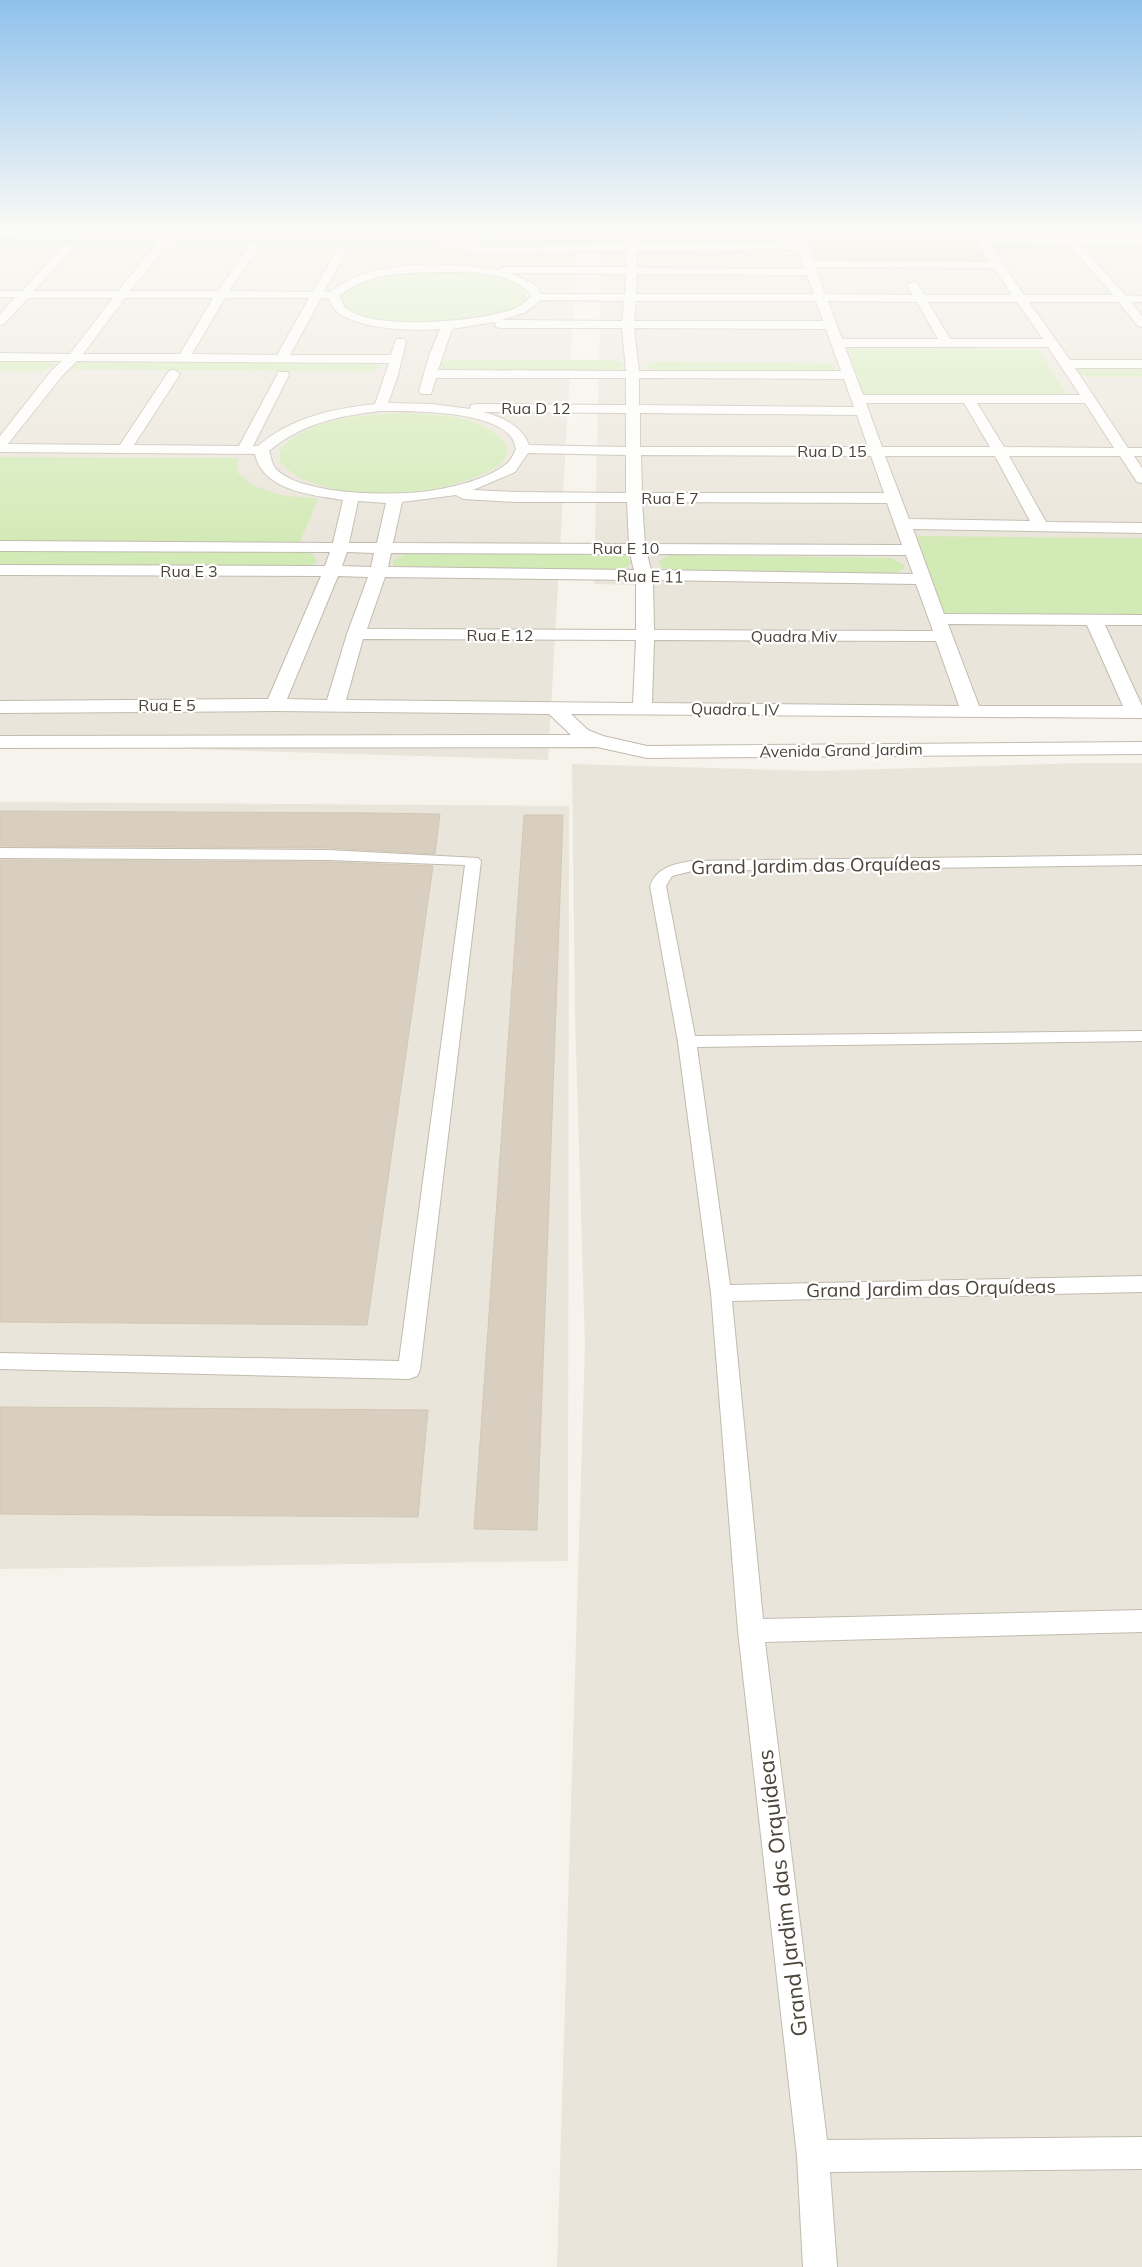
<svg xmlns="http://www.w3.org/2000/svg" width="1142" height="2267" font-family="Mulish,sans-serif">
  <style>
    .residential { fill: #eae5da }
    .green { fill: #d2eab5 }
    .building { fill: #d8cfc1; stroke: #d3c7b4 }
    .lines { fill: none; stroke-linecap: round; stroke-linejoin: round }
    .lane-casing { stroke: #c2bbae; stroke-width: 2 }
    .street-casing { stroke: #c2bbae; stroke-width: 2 }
    .lane { fill: #fff; fill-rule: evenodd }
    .street { fill: #fff; fill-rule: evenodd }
    .labels { text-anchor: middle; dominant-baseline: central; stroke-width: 4.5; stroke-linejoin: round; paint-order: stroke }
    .far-street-label { font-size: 16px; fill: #4b4439; stroke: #fff }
    .street-label { font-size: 19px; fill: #4b4439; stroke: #fff }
    .near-street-label { font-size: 22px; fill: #4b4439; stroke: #fff }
  </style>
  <rect width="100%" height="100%" fill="#f6f3ec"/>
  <path class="residential" d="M0 229H578L548 760 0 743Z
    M602 229H1142V710L642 708 637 585 594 584Z
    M1082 763H1142V2267H557L585 1345 575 1018 572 764 817 771Z
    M0 802 569 806 568 1561 0 1569Z"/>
  <path class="green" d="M13 237 152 238 158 241 146 245H0V238Z
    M483 238 613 239 624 242 613 246H480L473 243Z
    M188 239 422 240 431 243 419 247 181 246 176 244 177 241Z
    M636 239 776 240 783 243 630 244V241Z
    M1047 242 1056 247 1052 248H997L990 247 988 243Z
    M1085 243H1142V249H1093L1084 246Z
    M427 271C452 271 515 269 527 296 508 328 398 326 365 316 356 313 349 310 342 304L341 296C360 274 399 274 427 271Z
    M848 349 1039 350 1069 397 864 396Z
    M0 360H46L54 365C41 376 16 371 0 371Z
    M452 360H611L620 362 624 365 621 369 611 371H448L439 366 442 362Z
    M77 361 372 363 382 367 369 372 67 369Z
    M655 362 827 363 836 368 831 372 657 371 647 367 649 364Z
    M1083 367 1142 368V377H1090L1078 373V369Z
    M396 413C433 414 483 413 507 445 507 448 507 454 506 457 502 464 492 470 485 473 437 496 362 500 312 483 299 479 290 472 280 462V450C308 418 356 416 396 413Z
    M0 457 238 458 237 472 252 485 280 495 318 499 299 544 0 542Z
    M917 536 1142 538V618L945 616Z
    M0 549 307 552 313 555 317 561 309 568 0 567Z
    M408 553H614L626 556 631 562 626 568 614 571 396 569 393 566V560Z
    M669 555 891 558 904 565V568L897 573 671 570 661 567 659 561Z"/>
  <path class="building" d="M804 229 967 231 986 260 817 259Z
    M0 811 375 813 440 814 435 854 328 848 0 846Z
    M524 815H563L537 1530 474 1529Z
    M0 860 328 862 433 866 367 1325 0 1322Z
    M0 1407 428 1410 418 1517 0 1514Z"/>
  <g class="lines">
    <defs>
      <path id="lane" d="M0 848 328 850 478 858 481 861 420 1370 417 1376 409 1379 0 1369V1353L399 1361 465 865 328 860 0 858Z
        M1142 855V865L692 871 672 876 666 886 695 1036 1142 1031V1041L697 1047 730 1285 1142 1276V1292L732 1301 763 1619 1142 1610V1632L765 1642 827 2140 1142 2137V2169L830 2172 837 2267H803L797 2156 738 1631 711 1293 678 1042 650 886C657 867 674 864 692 861Z"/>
      <path id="street" d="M170 229H181L179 232 439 234 444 237 439 240 173 238 130 291H218L250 245 254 244 259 247 229 291 313 292 338 248 343 245 348 248 324 292H330C369 259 452 261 500 271L501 268 505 267H626L625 251 468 252 463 249 468 246 625 245 624 229H634L635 245 796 244 791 229H801L813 261 990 262 968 229H978L984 237H1064L1059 231 1060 229H1068L1075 237 1142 238V244H1080L1125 295 1142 296V302H1131L1142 316V327L1138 326 1118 302H1029L1070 360H1142V368H1075L1128 448H1142V456H1134L1142 468V483L1137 482 1120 456H1009L1046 522 1142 523V533L913 529 944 614 1142 615V625H1105L1142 706V718L571 714 588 730 603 736 647 746 1142 742V754L647 758 597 747 0 748V736L571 735 549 714 275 711 0 713V701L268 699 321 576 0 575V565L325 566 330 552 0 551V541L333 543 343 500C312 495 263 491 255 454L0 452V436L52 370 62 361H0V353L70 354 113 298H28L4 324 0 325V314L15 297H0V291H22L64 245H72V249L34 291H118L161 238 0 237V231L167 232ZM989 243 1069 244 1113 295H1024ZM798 250 805 269 637 268 636 251ZM815 267 994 268 1012 295H924L917 283 913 282 907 285 913 295 825 294ZM437 272C467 272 512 270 532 296 527 300 522 305 516 308 485 321 368 333 344 306 342 303 341 299 339 296 366 273 404 273 437 272ZM511 273 626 274 625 294H541L535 285ZM637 274 807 275 814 294H636ZM125 298H213L180 354H83ZM225 298H309L277 355 192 354ZM321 298H329C331 303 333 309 337 312 361 330 411 331 440 329L429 356 419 391 421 394H431L436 378H626V405L476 404 471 405 470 409 432 404 388 403 398 375 406 342 404 339H396L391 355H290ZM541 300 624 301 622 321 502 320 526 312ZM636 301H816L823 321H634ZM828 301 917 302 938 339H842ZM928 302H1017L1043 339H950ZM495 322 496 327 500 328H622L626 371 438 370 452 329ZM634 328 826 329 841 371H639ZM845 347H1048L1080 395H863ZM77 361 389 363 375 404C332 409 292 417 258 446H253L289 375 288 372H278L277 375 239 446 134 445 180 374 174 370 169 371 120 445 8 444 62 376ZM639 378 844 379 854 407 639 405ZM866 403H964L990 447H882ZM977 403H1085L1114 448 1004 447ZM380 411C411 411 492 410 512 438 514 441 515 446 516 449 513 455 511 461 505 465 485 480 454 487 429 491 394 496 302 496 276 469 272 464 271 457 269 451 302 423 339 416 380 411ZM483 412 626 413V447L529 445C521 425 502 417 483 412ZM640 413 857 415 868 447H640ZM528 453 626 455V493L516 492 473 490 515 472ZM641 455 871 456 884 493H642ZM885 456H995L1030 521 909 519ZM456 495 463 499 516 502H627L629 544 393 543 402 502ZM358 501 386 503 377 543H349ZM642 502 887 503 902 545 645 544ZM347 552 374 553 371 567 342 566ZM391 553 630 554 634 570 388 567ZM647 554 906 555 913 574 651 570ZM338 576 368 577 347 634 327 700 287 699ZM385 577 636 580V630L367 629ZM653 580 916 584 933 631 654 630ZM948 624 1087 625 1123 706H979ZM363 639 636 640 633 703 346 700ZM654 640 936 641 959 706 652 703Z"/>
    </defs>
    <use href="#lane" class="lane-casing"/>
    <use href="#street" class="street-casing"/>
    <use href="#lane" class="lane"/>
    <use href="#street" class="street"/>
  </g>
  <linearGradient id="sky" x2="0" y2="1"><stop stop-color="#8fc1ec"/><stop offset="0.42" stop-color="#fbfaf6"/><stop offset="1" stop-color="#fbfaf6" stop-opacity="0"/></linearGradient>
  <rect width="1142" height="546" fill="url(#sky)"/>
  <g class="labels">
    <g class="far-street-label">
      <text x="536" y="408">Rua D 12</text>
      <text x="832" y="451">Rua D 15</text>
      <text x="670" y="498">Rua E 7</text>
      <text x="626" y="548">Rua E 10</text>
      <text x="189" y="571">Rua E 3</text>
      <text transform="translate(650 576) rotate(1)">Rua E 11</text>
      <text x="500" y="635">Rua E 12</text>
      <text x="794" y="636">Quadra Miv</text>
      <text x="167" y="705">Rua E 5</text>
      <text transform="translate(735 709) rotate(1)">Quadra L IV</text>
      <text transform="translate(841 750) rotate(-1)">Avenida Grand Jardim</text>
    </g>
    <g class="street-label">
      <text transform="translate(816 865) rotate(-1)">Grand Jardim das Orquídeas</text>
      <text transform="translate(931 1288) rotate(-1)">Grand Jardim das Orquídeas</text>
    </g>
    <g class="near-street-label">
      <text transform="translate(782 1893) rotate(-97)">Grand Jardim das Orquídeas</text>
    </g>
  </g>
</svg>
